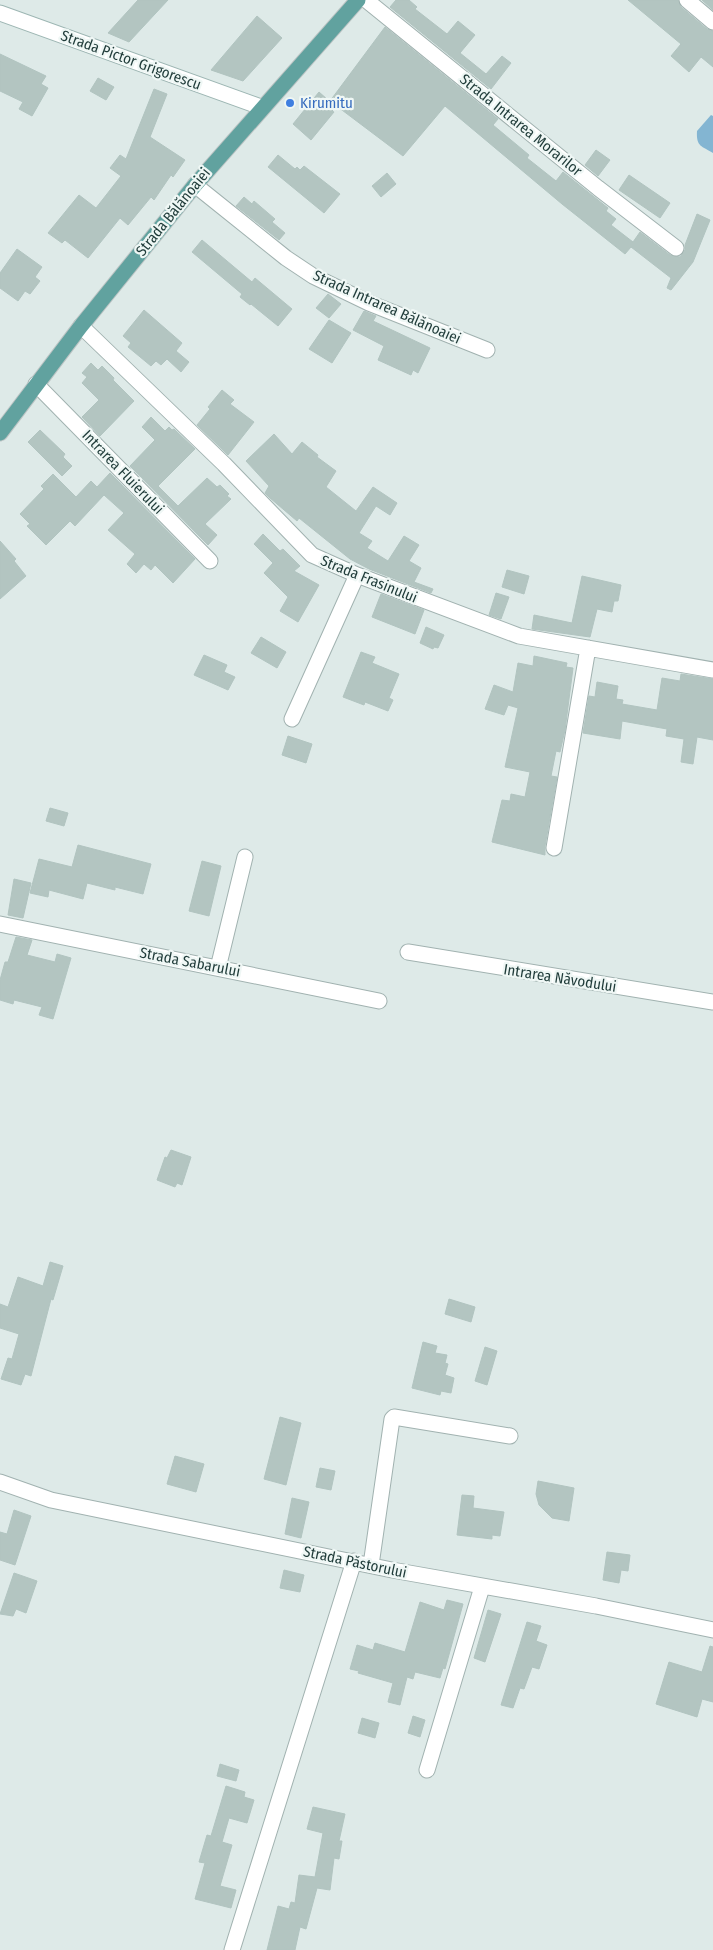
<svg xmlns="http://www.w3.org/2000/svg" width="713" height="1950" font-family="'Fira Sans Condensed',sans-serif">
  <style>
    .water { fill: #83b5d2 }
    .building { fill: #b3c5c1; stroke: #b1c4c0 }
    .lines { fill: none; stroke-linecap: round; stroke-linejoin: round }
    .street-casing { stroke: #a1b2b0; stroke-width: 17 }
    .secondary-casing { stroke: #9db6b3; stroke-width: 17 }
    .primary-casing { stroke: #bcc4c4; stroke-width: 17 }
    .street { stroke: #fff; stroke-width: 15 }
    .secondary { stroke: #fff; stroke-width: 15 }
    .primary { stroke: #61a29f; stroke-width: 15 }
    .shop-dot { fill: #3f7fe0; stroke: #eff7f5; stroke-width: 2 }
    .labels { text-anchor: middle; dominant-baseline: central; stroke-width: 4.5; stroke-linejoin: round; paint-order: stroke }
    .street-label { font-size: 15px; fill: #1f3b39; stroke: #eff7f5 }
    .shop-label { font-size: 15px; fill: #366cbe; stroke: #eff7f5; text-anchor: start }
  </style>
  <rect width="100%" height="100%" fill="#deeae8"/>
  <path class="water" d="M711 115 713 116V153C702 146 696 147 697 131Z"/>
  <path class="building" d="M138 0H168L129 42 108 33Z
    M396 0H409L417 7 415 9 447 34 458 21 475 35 460 53 486 74 502 56 511 63 491 89 390 7Z
    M628 0H678L681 7 707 29 713 31V67L701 57 689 72 671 56 681 44Z
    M702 0H713V10Z
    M257 16 282 38 243 81 211 70Z
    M385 27 498 119 493 125 529 155 527 158 556 181 563 172 608 208 606 211 616 219 611 225 633 242 640 232 670 255 680 257 685 250V245L697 214 710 220 693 262 671 290 667 288 671 278 631 247 625 254 562 204 445 106 403 156 330 101Z
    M0 54 46 76 41 84 48 88 32 116 19 109 23 102 0 91Z
    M98 78 114 87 106 100 90 91Z
    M154 89 167 94 150 137 185 160 173 177 171 175 154 200 151 197 128 225 120 218 88 258 65 240 62 243 48 233 79 195 96 208 121 176 110 168 120 155 126 159Z
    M319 92 336 107 332 111 334 112 311 140 293 124Z
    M596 150 610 160 598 176 585 165Z
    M278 155 295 169 297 167 300 170 304 166 340 194 324 213 268 167Z
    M387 173 396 184 381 197 372 186Z
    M629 175 670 203 660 218 619 190Z
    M244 197 252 204 254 201 275 219 272 222 285 233 279 240 236 206Z
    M202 240 252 282 255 278 292 309 278 326 251 304 250 305 240 297 242 294 192 252Z
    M17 249 42 267 35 277 40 281 30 294 25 291 18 301 0 288V273Z
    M328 294 341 304 329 318 316 308Z
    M144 310 182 343 176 351 189 362 181 372 167 359 161 365 156 361 151 366 128 347 131 343 123 336Z
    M364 311 376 316 373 321 430 348 418 373 413 370 411 375 378 360 384 346 353 330Z
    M329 320 351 333 332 363 309 349Z
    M91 363 98 370 102 366 114 378 113 380 134 401 100 436 82 417 99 400 82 383 87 377 82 373Z
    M222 390 234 400 230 404 254 422 228 455 197 425 210 409 208 407Z
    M151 417 165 431 169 427 172 430 174 429 195 449 158 486 178 506 207 478 217 487 220 485 229 494 227 496 231 499 205 524 217 535 208 545 130 466 155 440 142 427Z
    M40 430 65 454 63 457 72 466 62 476 28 442Z
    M274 434 292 454 302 442 318 455 317 457 336 471 326 487 356 511 373 487 397 503 390 515 376 506 359 533 372 541 367 548 388 561 404 536 419 545 409 561 421 568 414 582 433 589 431 593 369 569 350 559 299 518 297 521 270 498 265 493 269 486 246 461Z
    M110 473 195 559 173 583 155 565 151 570 144 564 136 573 127 564 135 554 108 530 124 513 104 495 75 526 70 521 46 545 27 526 30 524 20 514 44 489 41 486 53 474 76 497 91 481 97 487Z
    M263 534 280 551 283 549 300 566 294 571 319 585 298 622 280 611 288 597 264 573 273 563 254 544Z
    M0 541 16 559 14 561 26 576 0 599Z
    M507 570 529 576 524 594 502 587Z
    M582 576 621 585 618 601H614L612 612 597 609 590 637 532 629 534 615 572 623Z
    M496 593 509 597 501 619 489 615Z
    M381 594 424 610 415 634 372 617Z
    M426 627 444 635 438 648 434 647 433 649 420 643Z
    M261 637 286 652 277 668 251 653Z
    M361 652 375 657 372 663 399 674 389 698 393 700 388 711 365 702 364 705 343 697Z
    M204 655 227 665 224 672 235 677 228 690 194 675Z
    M534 656 567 663 566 667 573 668 565 730 560 752 556 751 551 776 557 777 545 846V855L492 842 502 800 510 801 511 794 525 797 530 772 505 767 518 708 508 705 504 715 485 709 494 685 513 692 518 663 533 666Z
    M681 674 713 679V740L697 737 693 764 681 762 684 739 666 736 667 729 622 721 620 739 583 733 589 696 595 697 597 682 618 686 616 699 623 700 622 704 657 710 662 678 680 681Z
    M288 736 312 744 306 763 282 755Z
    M50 808 68 813 64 826 46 821Z
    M78 845 151 864 143 894 115 887V890L87 883 83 899 49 890 48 897 30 893 39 859 72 867Z
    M202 861 221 866 209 916 189 911Z
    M14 879 31 883 23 918 8 915Z
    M16 937 32 940 27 955 55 962 57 954 71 958 53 1019 39 1015 42 1007 14 1000 13 1004 0 1000V980L5 962H8Z
    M171 1150 191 1157 182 1185 177 1183 175 1187 157 1180 165 1157 167 1158Z
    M50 1262 63 1266 53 1300 51 1299 31 1376 25 1374 21 1385 1 1379 8 1358 12 1359 19 1334 0 1328V1304L8 1307 18 1277 43 1286Z
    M449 1299 475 1307 471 1322 445 1314Z
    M423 1342 437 1346 435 1353 447 1355 445 1363 448 1364 445 1375 454 1378 451 1393 441 1391 440 1395 412 1388Z
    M485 1347 497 1351 487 1385 475 1381Z
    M280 1417 301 1423 286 1485 264 1479Z
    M175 1456 204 1464 196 1492 167 1484Z
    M320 1468 335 1471 331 1490 316 1487Z
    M538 1481 574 1488 569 1521 552 1518 539 1505 536 1494Z
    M462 1495 474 1496 473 1508 504 1512 500 1536 492 1535V1539L457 1535Z
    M292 1498 309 1502 301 1538 285 1534Z
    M14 1510 31 1516 15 1565 0 1560V1532L7 1534Z
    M607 1552 630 1555 628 1571 621 1570 619 1583 603 1580Z
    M284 1570 304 1575 300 1592 280 1588Z
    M14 1573 37 1581 26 1613 16 1609 13 1616 0 1614Z
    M447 1600 463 1604 445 1669 443 1668 440 1678 415 1672 413 1679 407 1677 400 1705 388 1702 393 1683 358 1673 359 1671 350 1669 357 1645 373 1650 375 1643 405 1652 420 1602 444 1610Z
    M488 1610 501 1614 485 1662 474 1658Z
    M527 1622 541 1626 536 1641 547 1645 539 1669 532 1667 524 1689 520 1688 513 1708 501 1705Z
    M710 1646 713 1647V1702L702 1699 697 1717 656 1704 669 1662 702 1672Z
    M413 1716 425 1720 420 1737 408 1733Z
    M362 1718 379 1723 375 1738 358 1733Z
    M220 1764 239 1770 236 1781 217 1776Z
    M226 1786 245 1792 244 1797 254 1800 247 1823 229 1818 222 1842 232 1845 220 1886 236 1890 231 1908 195 1899 205 1863 199 1862 207 1835 211 1836Z
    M313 1807 345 1814 339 1841H342L339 1859 334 1858 330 1890 317 1888 306 1929 300 1927 295 1950H267L278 1906 289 1909 291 1902 295 1903 299 1875 315 1877 323 1833 307 1829Z"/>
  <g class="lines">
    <defs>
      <path id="street" d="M366 0 598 188 676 248
        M687 0 713 22
        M195 185 286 258 313 276 369 303 487 350
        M81 326 224 464 312 555 357 575 519 636 713 670
        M36 384 210 561
        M292 719 357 575
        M554 848 588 648
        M0 924 379 1001
        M408 952 713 1002
        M218 968 245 857
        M0 1482 51 1500 392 1570 596 1606 713 1630
        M371 1565 392 1419 394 1417 510 1436
        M427 1770 482 1587
        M232 1950 354 1561"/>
      <path id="secondary" d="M0 13 261 107"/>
      <path id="primary" d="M0 433 81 326 195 185 358 0"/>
    </defs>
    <use href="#street" class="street-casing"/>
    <use href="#secondary" class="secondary-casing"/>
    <use href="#primary" class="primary-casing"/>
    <use href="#street" class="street"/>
    <use href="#secondary" class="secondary"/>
    <use href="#primary" class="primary"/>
  </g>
  <circle class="shop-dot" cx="290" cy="103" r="5"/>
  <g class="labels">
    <g class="street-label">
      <text transform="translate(131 60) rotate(20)">Strada Pictor Grigorescu</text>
      <text transform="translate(521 125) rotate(39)">Strada Intrarea Morarilor</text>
      <text transform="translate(173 212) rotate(-51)">Strada Bălănoaiei</text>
      <text transform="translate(387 307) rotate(24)">Strada Intrarea Bălănoaiei</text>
      <text transform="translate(123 472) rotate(46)">Intrarea Fluierului</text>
      <text transform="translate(369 579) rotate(22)">Strada Frasinului</text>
      <text transform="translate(190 962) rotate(11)">Strada Sabarului</text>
      <text transform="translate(560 978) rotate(9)">Intrarea Năvodului</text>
      <text transform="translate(355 1562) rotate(12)">Strada Păstorului</text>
    </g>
    <g class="shop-label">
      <text x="300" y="103">Kirumitu</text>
    </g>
  </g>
</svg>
